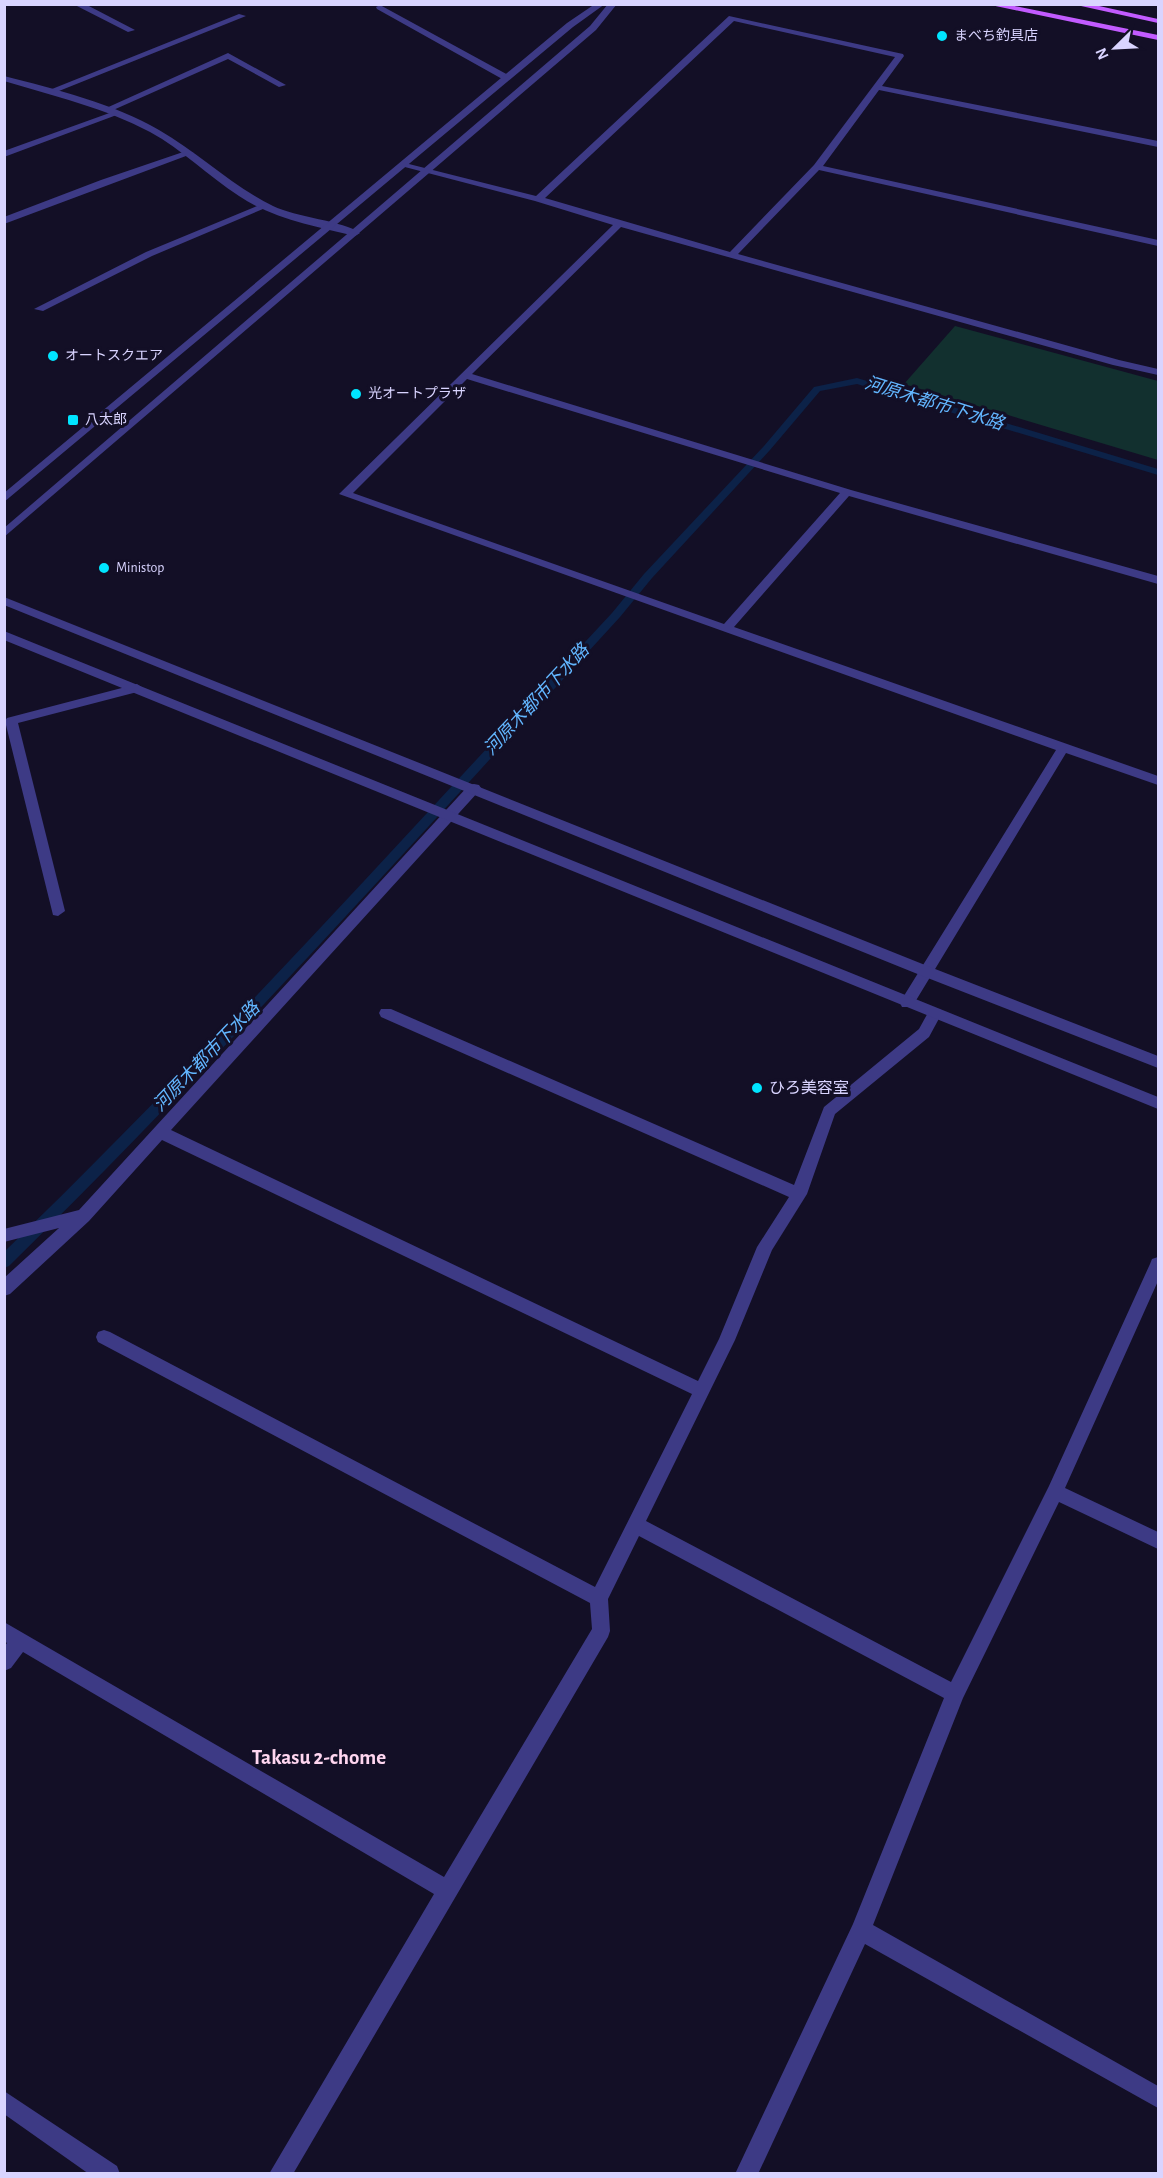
<svg xmlns="http://www.w3.org/2000/svg" width="1163" height="2178" font-family="'Alegreya Sans','Noto Sans JP',sans-serif">
  <style>
    .green { fill: #12302f }
    .lines { fill: none; stroke-linecap: round; stroke-linejoin: round }
    .stream { fill: #0c2248; fill-rule: evenodd }
    .service { fill: #3d3a85; fill-rule: evenodd }
    .minor { fill: #3d3a85; fill-rule: evenodd }
    .tertiary { fill: #3d3a85; fill-rule: evenodd }
    .primary { fill: #c25bff; fill-rule: evenodd }
    .poi-dot { fill: #00e5ff; stroke: #130f26; stroke-width: 2 }
    .labels { text-anchor: middle; dominant-baseline: central; stroke-width: 6; stroke-linejoin: round; paint-order: stroke }
    .far-poi-label { font-size: 14px; fill: #d9d4ff; stroke: #130f26; text-anchor: start }
    .poi-label { font-size: 16px; fill: #d9d4ff; stroke: #130f26; text-anchor: start }
    .water-label { font-size: 18px; font-style: italic; fill: #62b6ff; stroke: #130f26 }
    .near-neighbourhood-label { font-size: 21px; font-weight: bold; fill: #ffd6f0; stroke: #130f26 }
  </style>
  <rect width="100%" height="100%" fill="#130f26"/>
  <path class="green" d="M955 326 1158 381V460L904 384Z"/>
  <g class="lines">
    <path class="stream" d="M857 378 1158 469V475L857 384 820 391 770 450 652 578 620 617C419 836 221 1058 9 1266L4 1268V1252C216 1047 412 828 612 613L644 574 764 446 814 387Z"/>
    <path class="service" d="M73 4H85L135 30 128 32Z
      M239 14 246 16 54 93 47 91Z
      M228 53 286 85 279 87 228 59 111 111 104 109Z
      M115 111 122 113 4 157V151Z
      M186 151 194 153 4 224V217L101 180Z
      M262 204 270 206 152 256 43 311 34 309 146 252Z"/>
    <path class="minor" d="M380 5 510 76 511 78 504 80 377 9 376 7Z
      M729 16 903 54 904 56 882 86 1158 141V147L879 90 823 166 1158 240V246L819 170 738 254 1119 360 1158 369V375L1113 365 621 227 472 374 851 490 1158 576V584L849 496 734 627 1158 776V785L1066 753 912 1007H902L900 1003 902 999 1056 750 339 494 613 225 535 201 401 166V162L536 196ZM734 21 895 57 814 165 730 252 545 198ZM467 379 840 493 724 624 353 493Z
      M4 76C55 89 115 104 159 130 199 153 232 186 273 206 295 217 344 221 360 233L355 236C316 226 273 219 239 196 208 176 183 150 150 132 105 108 54 96 4 81Z
      M137 684 143 688 141 691 18 723 65 911 58 916 53 915 5 721 7 718Z
      M474 784 479 785 481 788 479 791 171 1130 698 1381 719 1339 757 1247 789 1197 381 1017 379 1013 381 1009H391L794 1185 824 1107 919 1029 930 1009H940L942 1013 929 1037 835 1114 807 1194 772 1250 735 1340 646 1521 951 1682 1049 1486 1150 1264 1152 1259 1158 1257V1281L1065 1488 1158 1532V1549L1059 1502 963 1698 873 1925 1158 2086V2108L865 1944 758 2174H735L853 1924 944 1698 639 1536 608 1599 610 1631 608 1637 293 2174H269L434 1894 23 1652 11 1668 4 1671V1647L7 1643 4 1641V1622L444 1877 592 1629 590 1603 98 1342 96 1337 98 1332 104 1330 110 1332 595 1587 692 1394 162 1140 89 1221 10 1294 4 1296V1278L59 1228 4 1242V1229L79 1210 469 785Z
      M4 2091 117 2166 120 2174H89L4 2114Z"/>
    <path class="tertiary" d="M595 4H605L573 27 4 502V493L567 23Z
      M608 4H617L596 30 4 537V528L590 26Z
      M4 597 930 967 1158 1056V1068L920 975 4 605Z
      M4 631 1158 1097V1109L4 640Z"/>
    <path class="primary" d="M986 4H1005L1158 35V40Z
      M1072 4H1090L1158 19V23Z"/>
  </g>
  <g class="poi-dot">
    <circle cx="942" cy="36" r="6"/>
    <circle cx="53" cy="356" r="6"/>
    <circle cx="356" cy="394" r="6"/>
    <rect x="67" y="414" width="12" height="12" rx="3"/>
    <circle cx="104" cy="568" r="6"/>
    <circle cx="757" cy="1088" r="6"/>
  </g>
  <g class="labels">
    <g class="far-poi-label">
      <text x="954" y="36">まべち釣具店</text>
      <text x="65" y="356">オートスクエア</text>
      <text x="368" y="394">光オートプラザ</text>
      <text x="85" y="420">八太郎</text>
      <text x="116" y="568">Ministop</text>
    </g>
    <g class="poi-label">
      <text x="769" y="1088">ひろ美容室</text>
    </g>
    <g class="water-label">
      <text transform="translate(934 404) rotate(17)">河原木都市下水路</text>
      <text transform="translate(537 700) rotate(-47)">河原木都市下水路</text>
      <text transform="translate(207 1057) rotate(-46)">河原木都市下水路</text>
    </g>
    <g class="near-neighbourhood-label">
      <text x="319" y="1757">Takasu 2-chome</text>
    </g>
  </g>
  <rect width="1163" height="2178" fill="none" stroke="#d9d4ff" stroke-width="12"/>
  <g transform="translate(1115 48) rotate(246)" stroke="#130f26" stroke-width="4.5" paint-order="stroke">
  <path d="M0-4.5L10 22L0 15L-10 22Z" fill="#d9d4ff"/>
  <text y="-9" font-size="16" font-weight="bold" text-anchor="middle" fill="#d9d4ff">N</text>
  </g>
</svg>
